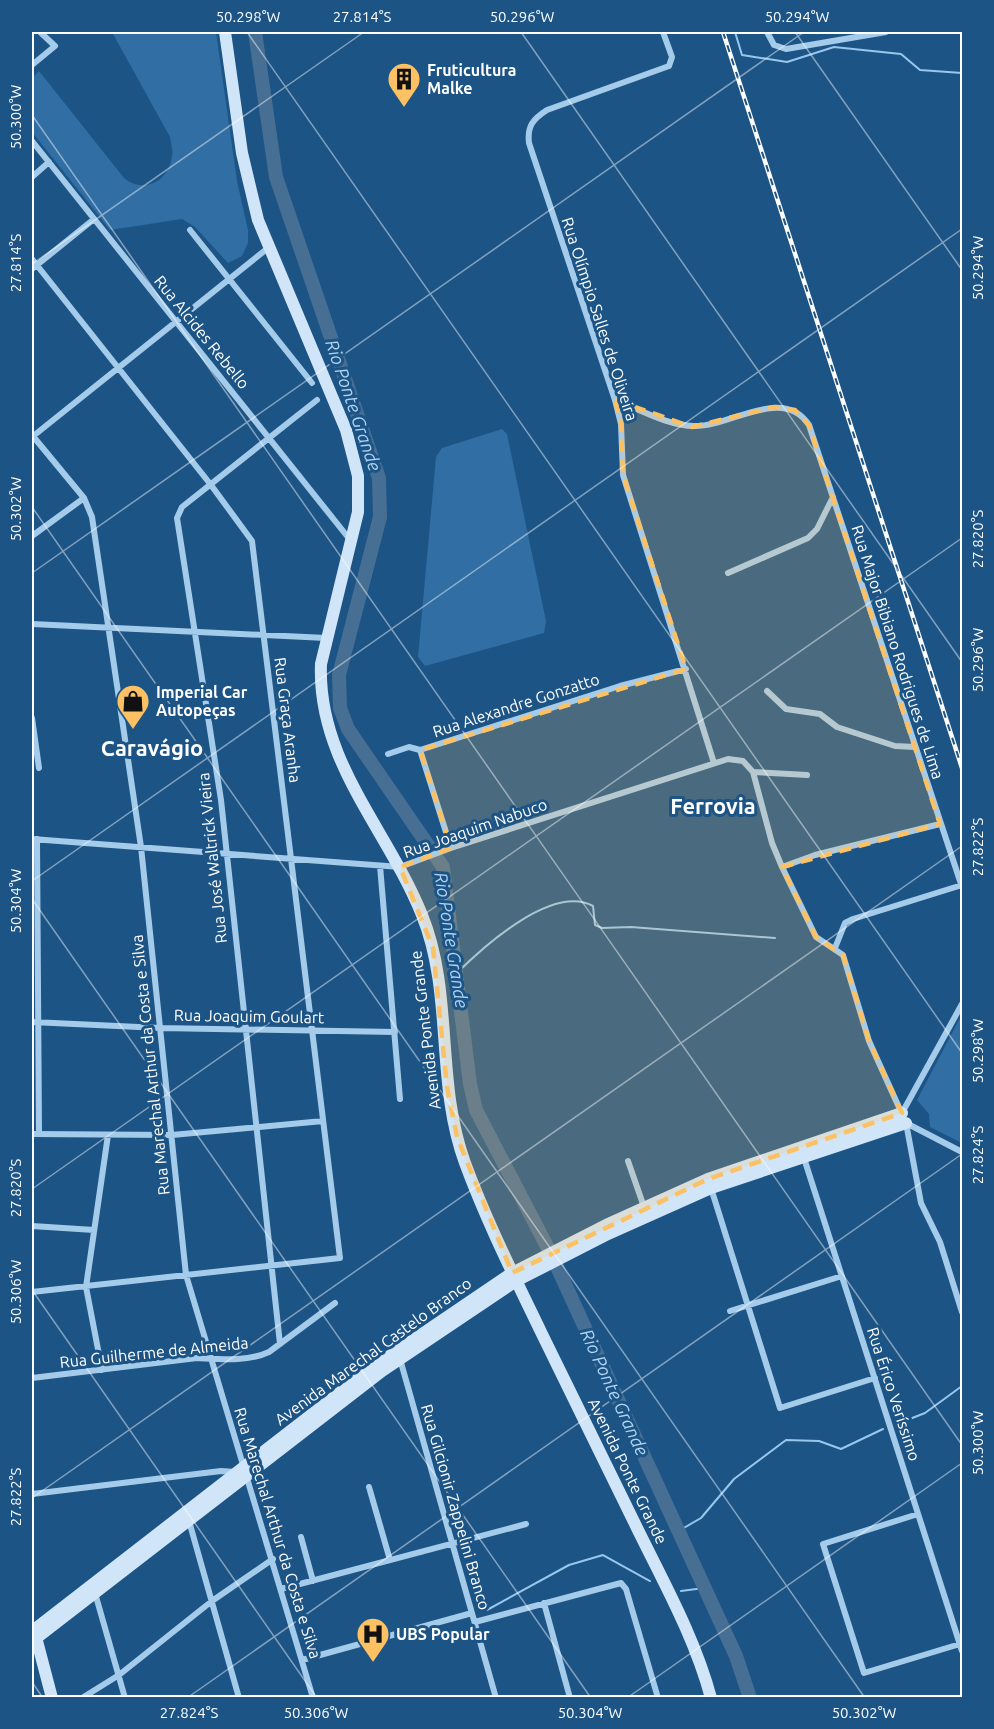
<svg xmlns="http://www.w3.org/2000/svg" width="994" height="1729" font-family="Ubuntu,sans-serif">
  <style>
    .green { fill: #306ea4 }
    .lines { fill: none; stroke-linecap: round; stroke-linejoin: round }
    .stream { stroke: #98c7ed; stroke-width: 2 }
    .river { stroke: #476f93; stroke-width: 14 }
    .street { stroke: #a5cbeb; stroke-width: 6 }
    .secondary { stroke: #d1e5f8; stroke-width: 12 }
    .rail-casing { stroke: #fff; stroke-width: 4.5 }
    .rail { stroke: #1d5486; stroke-width: 2; stroke-dasharray: 7; stroke-linecap: butt }
    .marked { fill: #fbc163; fill-opacity: 0.2; stroke: #fbc163; stroke-width: 4.5; stroke-dasharray: 12 8; stroke-linejoin: round }
    .ticks { fill: none; stroke: #fff; stroke-width: 1.5; stroke-opacity: 0.45 }
    .labels { text-anchor: middle; dominant-baseline: central; stroke-width: 6; stroke-linejoin: round; paint-order: stroke }
    .poi-label { font-size: 16px; font-weight: bold; fill: #fff; stroke: #1d5486; text-anchor: start }
    .street-label { font-size: 16px; fill: #fff; stroke: #1d5486 }
    .water-label { font-size: 18px; font-style: italic; fill: #b0d4f2; stroke: #1d5486 }
    .district-label { font-size: 22px; font-weight: bold; fill: #fff; stroke: #1d5486 }
    .neatline { fill: none; stroke: #fff; stroke-width: 2 }
    .ticks-label { font-size: 15px; text-anchor: middle; fill: #fff }
  </style>
  <rect width="100%" height="100%" fill="#1d5486"/>
  <path class="green" d="M112 32H216L237 181 248 230V243L242 256 228 263 195 227 182 219 110 230 32 132V78L39 71 124 178C143 194 169 182 172 156 173 151 171 143 170 137Z
    M502 429 507 434 546 621 544 633 425 666 418 657 436 457 442 448Z
    M961 1016 962 1017V1143L930 1127 929 1114 917 1100Z"/>
  <g class="lines">
    <path class="stream" d="M735 32 742 55 787 62 834 47 901 54 920 70 962 73
      M456 974C483 947 552 884 593 906L595 925 602 928 631 927 775 938
      M897 1424 925 1413 962 1386
      M679 1534 682 1529 701 1518 734 1479 786 1440 819 1441 841 1449 883 1429
      M681 1591 704 1588
      M487 1610 569 1565 603 1555 650 1581"/>
    <path class="river" d="M255 32 276 177 379 478 380 517 339 675 340 708 348 729 443 867 470 1084 476 1110 552 1256 736 1656 750 1698"/>
    <path class="street" d="M663 32 672 57 669 66 547 110C533 119 527 126 529 143L615 400 621 424 623 475 714 763
      M767 32 774 45 786 49 886 32
      M32 65 55 46 40 32
      M32 141 351 541
      M32 177 49 162
      M190 230 312 383
      M32 259 211 485 252 541 340 1258 32 1292
      M32 269 94 219
      M615 400C639 409 668 426 694 426 731 427 783 385 809 425L962 887
      M32 435 84 498 92 517 141 847 186 1275 313 1698
      M32 437 268 248
      M32 536 84 498
      M728 573 808 538 817 529 833 497
      M32 624 326 638
      M767 691 786 709 820 714 837 727 895 746 915 747
      M32 718 39 768
      M388 754 409 747 420 750
      M753 772 772 843 782 867 816 937 843 955 869 1041 902 1114
      M32 839 400 867 451 848 728 759 743 761 753 772 807 775
      M37 839 39 1134
      M451 848 420 750 620 686 686 669
      M380 866 400 1099
      M782 867 815 855 940 824
      M835 948 845 923 853 919 962 885
      M32 1022 160 1028 395 1032
      M902 1113 962 1004
      M906 1123 921 1203 940 1242 962 1312
      M906 1123 962 1152
      M32 1134 172 1135 323 1121
      M803 1155 962 1651
      M628 1161 644 1207
      M711 1188 780 1408 875 1378
      M32 1226 94 1230
      M730 1311 842 1276
      M280 1344 221 800 177 518 182 507 317 400
      M400 1359 496 1698
      M102 1370 86 1287 108 1135
      M32 1378 197 1358C219 1359 248 1362 269 1352L335 1303
      M369 1487 390 1560
      M32 1494 221 1471 236 1472
      M918 1514 823 1544 864 1673 960 1644
      M189 1521 239 1698
      M301 1537 313 1581
      M281 1589 526 1524
      M95 1593 125 1698
      M544 1603 570 1698
      M475 1622 621 1583 626 1589 658 1698
      M302 1660 472 1613
      M82 1698 119 1675 212 1601 273 1559"/>
    <path class="secondary" d="M225 32 242 153 258 220 346 430 358 476V512L321 664C317 761 388 830 422 915 454 994 435 1081 465 1163 486 1220 514 1276 541 1332 573 1397 605 1463 637 1528 664 1583 695 1638 711 1698
      M35 1629 369 1370 512 1273 606 1225 708 1179 902 1113
      M39 1636 382 1371 516 1281 608 1234 711 1188 906 1123
      M37 1641 52 1698"/>
    <defs>
      <path id="rail" d="M723 32 962 768"/>
    </defs>
    <use href="#rail" class="rail-casing"/>
    <use href="#rail" class="rail"/>
  </g>
  <path class="marked" d="M615 400 692 427 774 407 795 410 809 425 940 824 782 867 816 937 843 955 869 1041 902 1113 708 1179 512 1273 457 1137 447 1087 433 948 400 867 451 848 420 750 686 669 623 475 621 424Z"/>
  <path class="ticks" d="M247 32 962 1053M521 32 962 662M795 32 962 270M32 115 962 1445M32 264 364 32M32 507 865 1698M32 573 804 32M32 881 962 229M32 899 591 1698M32 1189 962 538M32 1290 317 1698M32 1498 962 846M32 1682 43 1698M187 1698 962 1154M627 1698 962 1463"/>
  <defs>
    <symbol id="building-pin" viewBox="-11 -11 22 30"><path d="M0 17L-7.5 6A9.5 9.5 0 1 1 7.5 6Z" fill="#fbc163" stroke="#1d5486"/><path d="M-4-6H4V6H1V3H-1V6H-4ZM-2.5-4.3h1.7v1.8h-1.7ZM.8-4.3h1.7v1.8H.8ZM-2.5-1h1.7V.8h-1.7ZM.8-1h1.7V.8H.8Z" fill="#111"/></symbol>
    <symbol id="shop-pin" viewBox="-11 -11 22 30"><path d="M0 17L-7.5 6A9.5 9.5 0 1 1 7.5 6Z" fill="#fbc163" stroke="#1d5486"/><path d="M-5-2.5h2.3a2.7 3.5 0 0 1 5.4 0H5L5.5 6h-11ZM-1.5-2.5h3a1.5 2.3 0 0 0-3 0Z" fill="#111"/></symbol>
    <symbol id="hospital-pin" viewBox="-11 -11 22 30"><path d="M0 17L-7.5 6A9.5 9.5 0 1 1 7.5 6Z" fill="#fbc163" stroke="#1d5486"/><path d="M-5-5h3v3.5h4V-5h3V5h-3V1.5h-4V5h-3Z" fill="#111"/></symbol>
  </defs>
  <g fill-rule="evenodd">
    <use href="#building-pin" x="385" y="60" width="38" height="52"/>
    <use href="#shop-pin" x="114" y="682" width="38" height="52"/>
    <use href="#hospital-pin" x="354" y="1615" width="38" height="52"/>
  </g>
  <g class="labels">
    <g class="poi-label">
      <text x="427" y="70">Fruticultura<tspan x="427" dy="18">Malke</tspan></text>
      <text x="156" y="692">Imperial Car<tspan x="156" dy="18">Autopeças</tspan></text>
      <text x="396" y="1634">UBS Popular</text>
    </g>
    <g class="street-label">
      <text transform="translate(600 319) rotate(72)">Rua Olímpio Salles de Oliveira</text>
      <text transform="translate(202 332) rotate(51)">Rua Alcides Rebello</text>
      <text transform="translate(898 652) rotate(72)">Rua Major Bibiano Rodrigues de Lima</text>
      <text transform="translate(516 705) rotate(-18)">Rua Alexandre Gonzatto</text>
      <text transform="translate(288 720) rotate(83)">Rua Graça Aranha</text>
      <text transform="translate(475 828) rotate(-19)">Rua Joaquim Nabuco</text>
      <text transform="translate(212 858) rotate(-96)">Rua José Waltrick Vieira</text>
      <text transform="translate(249 1016) rotate(1)">Rua Joaquim Goulart</text>
      <text transform="translate(425 1030) rotate(-97)">Avenida Ponte Grande</text>
      <text transform="translate(150 1065) rotate(-96)">Rua Marechal Arthur da Costa e Silva</text>
      <text transform="translate(373 1351) rotate(-36)">Avenida Marechal Castelo Branco</text>
      <text transform="translate(154 1352) rotate(-6)">Rua Guilherme de Almeida</text>
      <text transform="translate(894 1394) rotate(72)">Rua Érico Veríssimo</text>
      <text transform="translate(628 1471) rotate(64)">Avenida Ponte Grande</text>
      <text transform="translate(456 1507) rotate(74)">Rua Gilcionir Zappelini Branco</text>
      <text transform="translate(278 1533) rotate(73)">Rua Marechal Arthur da Costa e Silva</text>
    </g>
    <g class="water-label">
      <text transform="translate(354 405) rotate(71)">Rio Ponte Grande</text>
      <text transform="translate(452 940) rotate(81)">Rio Ponte Grande</text>
      <text transform="translate(615 1392) rotate(65)">Rio Ponte Grande</text>
    </g>
    <g class="district-label">
      <text x="152" y="747">Caravágio</text>
      <text x="713" y="805">Ferrovia</text>
    </g>
  </g>
  <rect width="994" height="1729" fill="none" stroke="#1d5486" stroke-width="66"/>
  <rect x="33" y="33" width="928" height="1663" class="neatline"/>
  <g class="ticks-label">
    <text x="248" y="22">50.298°W</text>
    <text x="362" y="22">27.814°S</text>
    <text x="522" y="22">50.296°W</text>
    <text x="797" y="22">50.294°W</text>
    <text transform="translate(16 117) rotate(-90)" y="5">50.300°W</text>
    <text transform="translate(16 263) rotate(-90)" y="5">27.814°S</text>
    <text transform="translate(978 268) rotate(-90)" y="5">50.294°W</text>
    <text transform="translate(16 509) rotate(-90)" y="5">50.302°W</text>
    <text transform="translate(978 539) rotate(-90)" y="5">27.820°S</text>
    <text transform="translate(978 660) rotate(-90)" y="5">50.296°W</text>
    <text transform="translate(978 847) rotate(-90)" y="5">27.822°S</text>
    <text transform="translate(16 901) rotate(-90)" y="5">50.304°W</text>
    <text transform="translate(978 1051) rotate(-90)" y="5">50.298°W</text>
    <text transform="translate(978 1155) rotate(-90)" y="5">27.824°S</text>
    <text transform="translate(16 1188) rotate(-90)" y="5">27.820°S</text>
    <text transform="translate(16 1292) rotate(-90)" y="5">50.306°W</text>
    <text transform="translate(978 1443) rotate(-90)" y="5">50.300°W</text>
    <text transform="translate(16 1497) rotate(-90)" y="5">27.822°S</text>
    <text x="189" y="1718">27.824°S</text>
    <text x="316" y="1718">50.306°W</text>
    <text x="590" y="1718">50.304°W</text>
    <text x="864" y="1718">50.302°W</text>
  </g>
</svg>
